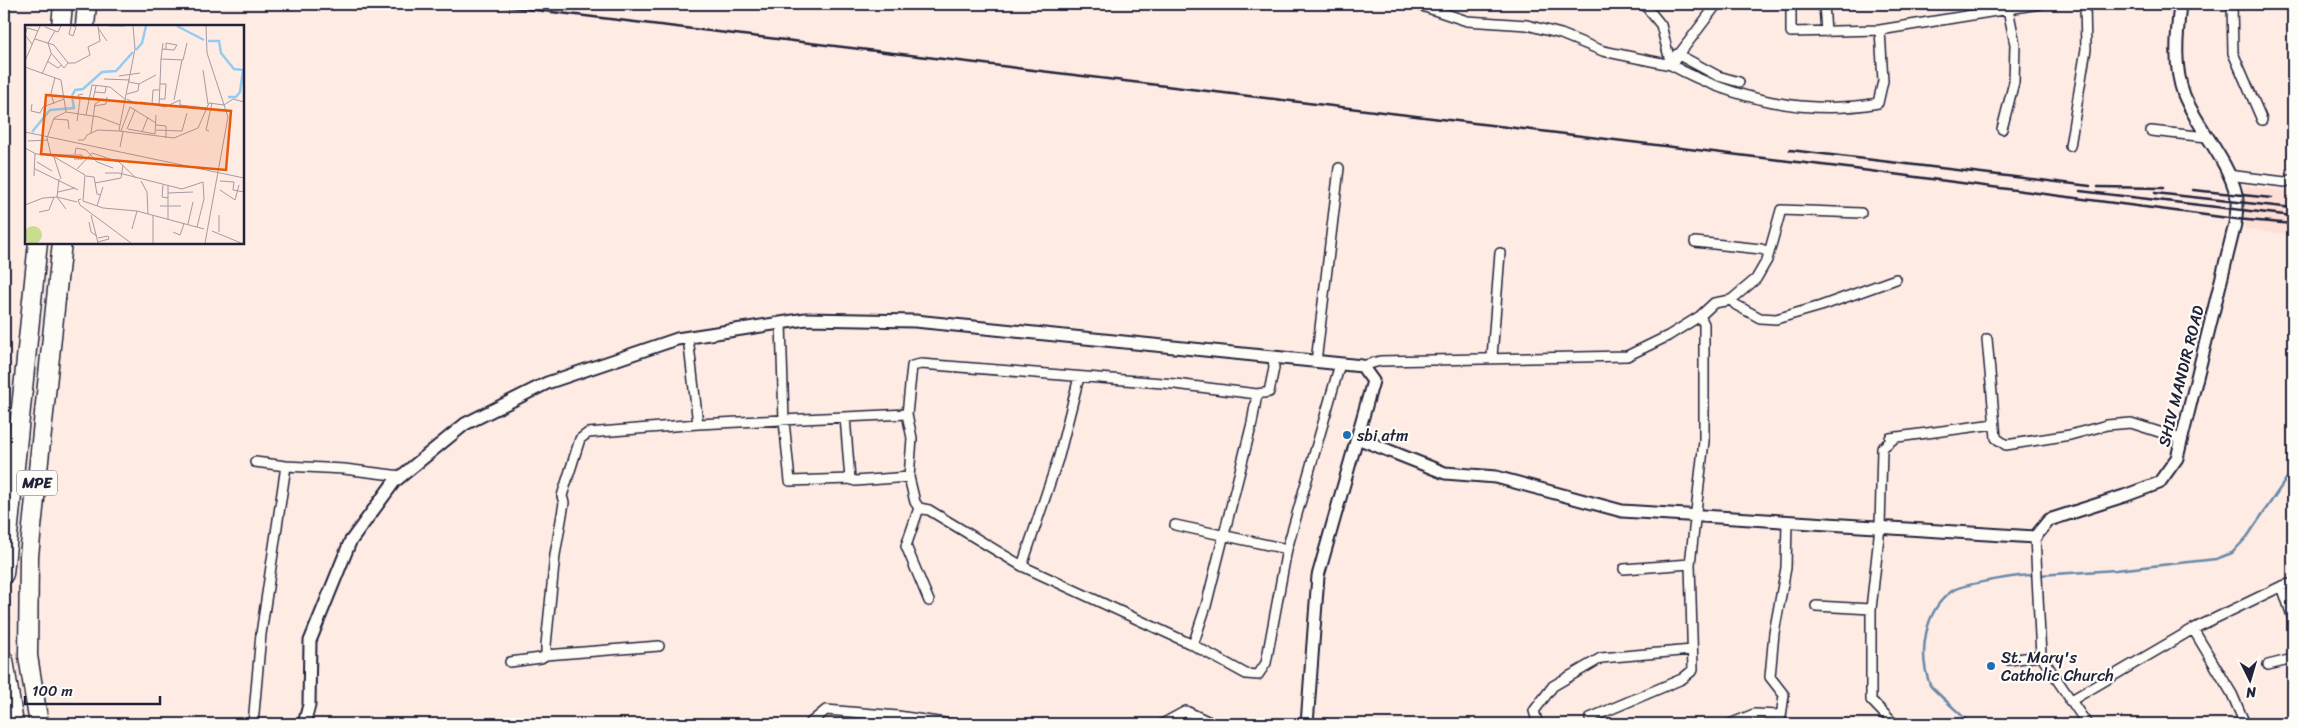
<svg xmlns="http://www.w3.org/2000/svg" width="2297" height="728" font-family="Sriracha,sans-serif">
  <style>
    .built { fill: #fddfd6 }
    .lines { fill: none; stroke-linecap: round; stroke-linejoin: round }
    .stream { stroke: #6688a9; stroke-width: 2.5 }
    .minor-casing { stroke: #22223b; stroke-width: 12 }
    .tertiary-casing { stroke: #22223b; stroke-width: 15 }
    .motorway-casing { stroke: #22223b; stroke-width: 21 }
    .minor { stroke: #fdfcf7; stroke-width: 9 }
    .tertiary { stroke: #fdfcf7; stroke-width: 11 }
    .motorway { stroke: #fdfcf7; stroke-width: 18 }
    .rail { stroke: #22223b; stroke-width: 2.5 }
    .poi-dot { fill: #1f6fb2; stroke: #fdfcf7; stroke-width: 2 }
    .labels { text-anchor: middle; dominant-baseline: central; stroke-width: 4.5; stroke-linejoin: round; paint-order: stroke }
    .shield { fill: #fdfcf7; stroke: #646373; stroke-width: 1 }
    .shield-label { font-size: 15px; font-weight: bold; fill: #22223b }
    .street-label { font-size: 16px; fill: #22223b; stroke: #fdfcf7 }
    .poi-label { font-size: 16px; fill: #22223b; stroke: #fdfcf7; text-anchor: start }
    .inset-river { fill: none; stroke: #93ccf2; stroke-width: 2.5 }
    .inset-road { fill: none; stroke: #a59ba0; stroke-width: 1 }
    .view { fill: #e8590c; fill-opacity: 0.15; stroke: #e8590c; stroke-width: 2.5 }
    .inset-edge { fill: none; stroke: #22223b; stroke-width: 2.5 }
  </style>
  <rect width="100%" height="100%" fill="#fdebe4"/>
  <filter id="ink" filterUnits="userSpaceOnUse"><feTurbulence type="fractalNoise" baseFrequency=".02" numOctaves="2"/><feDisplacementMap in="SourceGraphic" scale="10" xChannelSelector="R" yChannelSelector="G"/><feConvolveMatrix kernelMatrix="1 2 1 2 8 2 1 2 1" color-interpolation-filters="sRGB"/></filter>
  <g filter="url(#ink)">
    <path class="built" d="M2244 186 2293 192V235L2245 229Z"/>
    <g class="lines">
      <path class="stream" d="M2039 575 2116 570 2216 559 2232 553 2247 537 2293 469
        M1971 724C1964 717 1933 690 1930 685 1918 654 1924 611 1952 591 1961 584 2020 575 2034 575"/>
      <defs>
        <path id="minor" d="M1416 4 1467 21 1527 25 1561 34 1603 51 1671 65 1717 4
          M1644 4 1661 25 1671 65C1733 99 1807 116 1878 103L1883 81 1880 30
          M1791 4V32L1880 30 2040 4
          M1824 4 1826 32
          M2232 4 2233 53 2262 120
          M1677 54 1718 76 1739 82
          M2002 129 2014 82 2015 44 2008 9
          M2151 131 2207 137
          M2070 146 2086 49 2085 4
          M2228 175 2285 182 2293 179
          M1695 242 1761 249 1769 252
          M1731 300 1736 305 1760 318 1776 319 1821 306 1896 279
          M781 323 784 421 790 481 850 479 855 481 909 477
          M688 337 698 424
          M1987 339 1996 438 2006 445 2070 435 2107 425 2131 423 2181 439
          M1492 357 1500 253
          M1273 358 1274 368 1269 392 1257 394 1175 384 921 364 912 366 907 414 912 438 909 477 915 502 919 508 929 510 1022 566 1193 645 1246 674 1258 675 1266 663 1287 549 1340 364
          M1316 362 1339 168
          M1362 366 1380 361 1627 356 1668 336 1700 316 1714 303 1731 300 1756 279 1767 260 1781 210 1861 213
          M845 417 850 479
          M1890 438 1994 424
          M286 466 344 469 401 476
          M919 508 906 546 929 601
          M1175 525 1287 549
          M2035 537 2041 656 2087 724
          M1022 566 1059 456 1079 377
          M1624 569 1690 564
          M2282 586 2293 619
          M1816 606 1871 609
          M2193 629 2232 694 2245 724
          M1193 645 1206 606 1252 423 1257 394
          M546 655V645L555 555 564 503 562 496 580 439 588 433 698 424 907 414
          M2009 660 2041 656
          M510 662 541 658 546 655 659 646
          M2268 665 2293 659
          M2070 701 2193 629 2282 586 2293 583
          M253 724 261 634 286 466 255 462
          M809 724 826 710 898 716 951 724
          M1162 724 1186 711 1214 724
          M1538 724 1534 711 1553 686 1601 658 1692 650
          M1591 724 1590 718 1682 679 1693 670 1690 564 1704 441V324L1700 316
          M1730 724 1754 714 1781 715
          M1780 724 1784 695 1770 677 1774 633 1786 568 1787 522
          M1894 724 1871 700V609L1880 527 1882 448 1896 437"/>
        <path id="tertiary" d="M304 724 309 705 310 641 350 542 394 482 465 424 547 383 677 339 806 319 915 321 1362 366 1373 381 1357 438
          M1307 724 1318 576 1357 438 1445 473 1496 477 1622 511 2035 537 2049 520 2124 496 2159 483 2177 458 2235 224C2236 215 2239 203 2236 194 2228 160 2197 127 2184 95 2173 66 2177 34 2180 4"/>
        <path id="motorway" d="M61 26 63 4
          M85 26 87 4
          M4 574 38 242
          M4 660 14 724
          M39 724 28 656 29 556 62 242"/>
      </defs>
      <use href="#minor" class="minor-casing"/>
      <use href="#tertiary" class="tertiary-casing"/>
      <use href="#motorway" class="motorway-casing"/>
      <use href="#minor" class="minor"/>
      <use href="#tertiary" class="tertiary"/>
      <use href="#motorway" class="motorway"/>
      <path class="rail" d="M486 4 1847 168 2236 219 2293 224
        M1790 150 2090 186
        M2098 187 2163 188
        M2193 190 2272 198
        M2080 191 2293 216
        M2155 193 2293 208"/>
    </g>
  </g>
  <g class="poi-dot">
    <circle cx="1347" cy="435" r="5"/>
    <circle cx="1991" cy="666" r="5"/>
  </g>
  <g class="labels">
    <rect class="shield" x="17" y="470.5" width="40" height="25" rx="4"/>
    <g class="shield-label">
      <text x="37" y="483">MPE</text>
    </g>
    <g class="street-label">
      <text transform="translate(2181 376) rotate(-76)">SHIV MANDIR ROAD</text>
    </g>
    <g class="poi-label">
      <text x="1357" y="435">sbi atm</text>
      <text x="2001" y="657">St. Mary's<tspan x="2001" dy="18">Catholic Church</tspan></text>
    </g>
  </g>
  <g transform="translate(25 25)">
    <rect width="219" height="219" fill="#fdebe4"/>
    <path d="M-1 210a9 9 0 1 1 18 0a9 9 0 1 1-18 0Z" fill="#cadc90"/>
    <path class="inset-river" d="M152 1 179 15M183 16H194L196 28 209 44 219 45M111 25 117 18 121 1M203 72H211L215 67 218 45M7 107 25 85 49 83 47 71 50 65 58 64 77 47 91 46 108 27"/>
    <path class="inset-road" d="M46 1 44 9 48 11 51 2 48 1M84 1H100M20 2 33 7 36 1M73 3 82 16M30 6 23 18 26 28 39 43 43 38M10 14 29 20 43 38H50L65 30 63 22 75 16 73 1M7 19 0 10 2 3 13 6M137 24 149 25 152 20 141 18V24M136 34 138 18M0 36 15 1M22 36 33 43 37 40M0 42 36 55 41 87M178 45 183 79M17 49 26 29M94 51 115 48M79 54 105 55M104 57 114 59 131 50M70 67 80 68 81 62M102 69 113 66 114 59M102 74 111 79 116 77 140 82 155 75V80L182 83M134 74H140L141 59H135M63 75 68 74 71 61M149 75 157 35M7 79 6 86 15 88 18 82 39 74M29 79 26 68 30 53M127 79 128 65H134M69 81 81 79 82 72M134 81 136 34 158 35 162 18M61 90 67 60 85 62 101 75M29 94 43 95 44 104M52 96 55 75 53 70 58 69M95 100 94 106 149 113 173 103 184 78 199 80 208 74 219 77M131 100 141 101V113M102 104 110 85M103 104 130 109 131 90M131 105 157 106 162 88M96 106 105 82 131 98M184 106 181 105 187 78M0 107 219 153M117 107 123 92M66 108 70 79 78 74M53 115H59L62 110 73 105 94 106M3 116 23 115M95 122 98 107M0 123 11 129 26 130 60 150 58 176 78 183 112 186 179 204M50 129 51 123 61 125 72 137 88 143M29 132 36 154M49 134H57V130H26L22 113 29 93 41 87 74 92 95 100 110 24 108 1M12 137 27 146M10 144 53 165M52 144 67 128 94 137 111 153M80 148H94L157 164 178 157 179 174 172 202M9 151 10 128M61 151 69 152 72 169 76 170M116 156 122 167 123 189M195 156 209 157 208 165 219 167M70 158 96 153 98 140M138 160 137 172 143 173M143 161V195M195 165 210 175 214 160M33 167 50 163M143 168 168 167M56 174 53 175 55 180 106 218M0 180 18 173 32 172 34 154M72 181 78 162M135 181H156M41 184 32 172 52 177M14 187 24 185 29 172M66 190 73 218M128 190V218M64 197 66 207 72 211M163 199 168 177M107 204 112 186M187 206 216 218M148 207 155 210 159 199M194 207V190M73 213 83 211 84 214 73 217M180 218 203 92 182 28 181 1"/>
    <path class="view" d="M21 70 206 86 201 145 16 129Z"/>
    <rect width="219" height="219" class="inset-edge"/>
  </g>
  <rect width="2297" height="728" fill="none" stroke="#fdfcf7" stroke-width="20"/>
  <rect x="10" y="10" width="2277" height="708" fill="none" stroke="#22223b" stroke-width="2" filter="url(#ink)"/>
  <g transform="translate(2250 680) rotate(175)" stroke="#fdfcf7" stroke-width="4" paint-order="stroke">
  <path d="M0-4L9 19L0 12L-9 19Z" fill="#22223b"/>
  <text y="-8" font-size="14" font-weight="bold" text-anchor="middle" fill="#22223b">N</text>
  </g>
  <path d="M25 696v8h135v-8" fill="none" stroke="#22223b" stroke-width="2.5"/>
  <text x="32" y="696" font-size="15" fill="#22223b" stroke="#fdfcf7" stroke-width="4" paint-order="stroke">100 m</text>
</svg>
